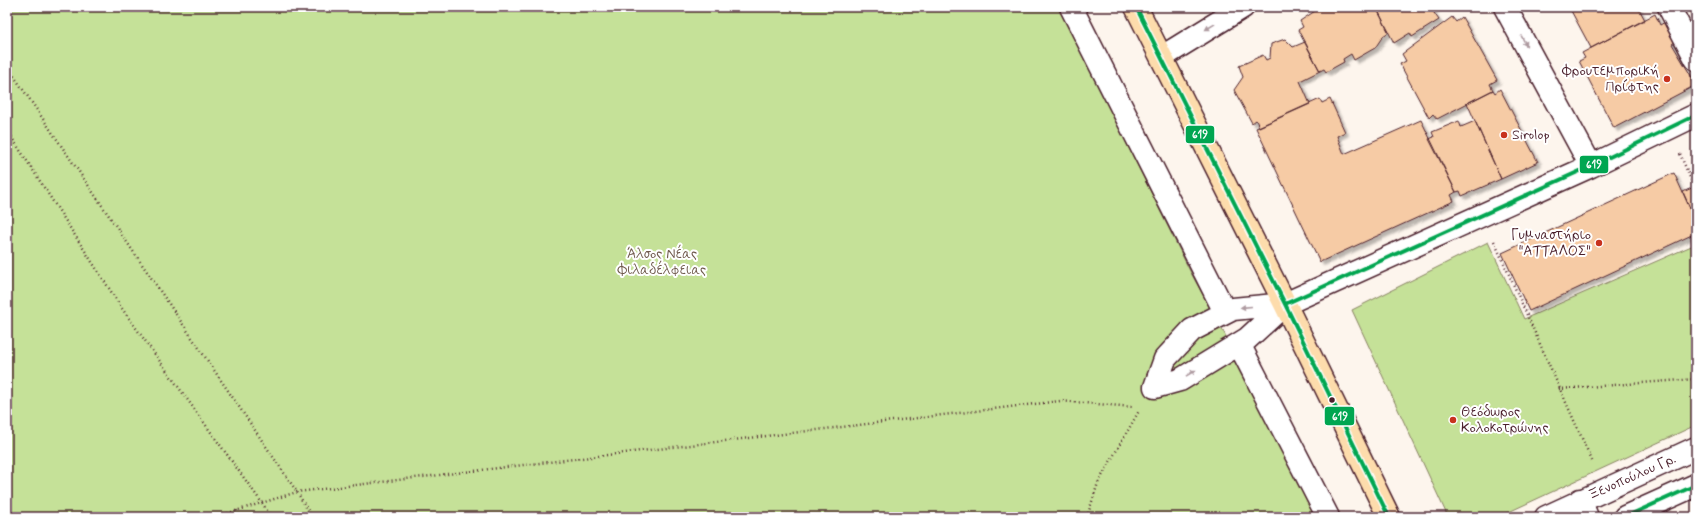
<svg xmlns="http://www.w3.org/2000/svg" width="1703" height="524" font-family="Mynerve,sans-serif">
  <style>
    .green { fill: #c5e198; stroke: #888062 }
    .building { fill: #f6cba5; stroke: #4a1f2b; filter: url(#shadow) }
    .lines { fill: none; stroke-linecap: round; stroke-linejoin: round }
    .minor-casing { stroke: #4a1f2b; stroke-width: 25 }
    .major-casing { stroke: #4a1f2b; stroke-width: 25 }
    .path { stroke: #4a1f2b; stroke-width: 2.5; stroke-dasharray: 1 3; stroke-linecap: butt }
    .minor { stroke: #fff; stroke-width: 22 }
    .major { stroke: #fddcac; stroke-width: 22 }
    .bus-1-casing { stroke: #fff; stroke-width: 7 }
    .bus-1 { stroke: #00a651; stroke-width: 4 }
    .oneway { fill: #ae9aa0 }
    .poi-dot { fill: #c8321e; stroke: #fff; stroke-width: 1.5 }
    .bus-dot { fill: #4a1f2b; stroke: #fff; stroke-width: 1.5 }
    .labels { text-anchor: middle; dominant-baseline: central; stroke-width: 4; stroke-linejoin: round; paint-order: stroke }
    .poi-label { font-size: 14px; fill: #4a1f2b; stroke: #fff; text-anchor: end }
    .park-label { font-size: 14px; fill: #6f594c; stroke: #fff }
    .street-label { font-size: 14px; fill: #4a1f2b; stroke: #fff }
    .line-badge { stroke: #fff; stroke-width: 1.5 }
    .badge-label { font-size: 11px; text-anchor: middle; font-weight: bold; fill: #fff }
  </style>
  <defs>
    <filter id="shadow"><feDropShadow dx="3.5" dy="3.5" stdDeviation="1" flood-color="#0004"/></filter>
  </defs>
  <rect width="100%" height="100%" fill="#fdf5ed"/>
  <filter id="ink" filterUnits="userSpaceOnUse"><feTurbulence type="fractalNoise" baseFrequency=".025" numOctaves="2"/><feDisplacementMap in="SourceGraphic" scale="8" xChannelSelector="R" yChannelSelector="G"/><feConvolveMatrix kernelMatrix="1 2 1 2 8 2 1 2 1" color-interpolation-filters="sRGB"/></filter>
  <g filter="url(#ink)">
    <path class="green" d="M7 7H1059L1191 273 1239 360 1317 517H7Z
      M1488 242 1524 319 1696 244V425L1498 517H1448L1352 310Z"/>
    <path class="building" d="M1321 7H1376L1389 32 1383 36 1375 48 1354 60 1351 54 1343 59 1344 62 1326 72 1324 69 1320 71 1298 30 1303 27 1300 21Z
      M1376 7H1437L1432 10 1439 20 1412 37 1410 33 1394 43Z
      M1569 7H1638L1645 20 1591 48Z
      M1687 7H1696V24Z
      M1655 14 1660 25 1665 22 1675 42 1672 44 1693 79 1691 80 1694 86 1614 128 1579 61 1585 58 1582 53Z
      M1452 17 1456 22 1462 17 1497 80 1490 84 1493 90 1437 119 1433 114 1429 118 1400 64 1406 61 1402 54Z
      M1285 39 1293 47 1305 42 1320 71 1300 81 1310 104 1259 127 1256 120 1252 123 1234 90 1243 77 1239 66 1263 55 1266 60 1270 58 1271 44Z
      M1500 89 1538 162 1501 179 1467 103 1493 90 1495 93Z
      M1320 99 1322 103 1330 99 1345 132 1337 136 1344 154 1421 120 1456 192 1451 195 1454 201 1320 262 1256 128Z
      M1459 121 1461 127 1475 121 1501 179 1462 196 1460 191 1456 192 1429 139 1434 137 1432 132Z
      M1674 173 1696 222V233L1529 311 1502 253Z
      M1696 186V222L1683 192Z"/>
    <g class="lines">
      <defs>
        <path id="minor" d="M1071 7 1225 312
          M1505 7 1591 166
          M1669 7 1696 59
          M1162 57 1243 7
          M1239 344 1328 517
          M1155 387 1165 359 1192 330 1233 309 1285 304 1591 166 1696 115
          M1155 387 1180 380 1247 339 1285 304
          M1580 500 1587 517
          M1546 517 1696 448
          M1625 517 1696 485"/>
        <path id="major" d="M1136 7 1285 304 1389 517"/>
      </defs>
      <use href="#minor" class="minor-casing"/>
      <use href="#major" class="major-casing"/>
      <path class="path" d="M7 66 297 492 312 517
        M7 130 123 310 272 517
        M1680 154 1694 187
        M1494 241 1593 463
        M1559 389 1696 379
        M237 510 239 517
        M216 517 297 492 1060 401 1134 407
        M1087 517 1098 483 1139 411"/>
      <use href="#minor" class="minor"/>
      <use href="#major" class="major"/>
      <defs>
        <path id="bus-1" d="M1136 7 1285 304 1389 517
          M1285 304 1591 166 1696 115
          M1625 517 1696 485"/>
      </defs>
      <use href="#bus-1" class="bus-1-casing"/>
      <use href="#bus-1" class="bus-1"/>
    </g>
    <defs><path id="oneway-solid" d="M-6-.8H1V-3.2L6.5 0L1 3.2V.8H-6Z"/></defs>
    <g class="oneway">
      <use href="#oneway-solid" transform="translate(1210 27) rotate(149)"/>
      <use href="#oneway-solid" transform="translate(1524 41) rotate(62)"/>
      <use href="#oneway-solid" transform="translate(1246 307) rotate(175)"/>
      <use href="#oneway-solid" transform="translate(1191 373) rotate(-31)"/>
    </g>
  </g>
  <g class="poi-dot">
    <circle cx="1667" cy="79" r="4"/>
    <circle cx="1504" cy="135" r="4"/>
    <circle cx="1599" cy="243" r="4"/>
    <circle cx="1453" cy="420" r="4"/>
  </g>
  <circle class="bus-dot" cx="1332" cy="400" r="3.5"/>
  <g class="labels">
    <g class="poi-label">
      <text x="1659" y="71">Φρουτεμπορική<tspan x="1659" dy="16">Πρίφτης</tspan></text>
      <text x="1512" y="135" text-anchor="start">Sirolop</text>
      <text x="1591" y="235">Γυμναστήριο<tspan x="1591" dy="16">"ΑΤΤΑΛΟΣ"</tspan></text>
      <text x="1461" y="412" text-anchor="start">Θεόδωρος<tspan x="1461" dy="16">Κολοκοτρώνης</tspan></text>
    </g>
    <g class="park-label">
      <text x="662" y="254">Άλσος Νέας<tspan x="662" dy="16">Φιλαδέλφειας</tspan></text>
    </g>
    <g class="street-label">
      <text transform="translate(1632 477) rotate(-24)">Ξενoπούλου Γρ.</text>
    </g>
  </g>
  <g class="line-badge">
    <rect x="1185" y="125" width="30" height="19" rx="4" fill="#00a651"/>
    <rect x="1579" y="155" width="30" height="19" rx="4" fill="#00a651"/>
    <rect x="1324" y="406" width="31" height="20" rx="4" fill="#00a651"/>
  </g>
  <g class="badge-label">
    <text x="1200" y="138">619</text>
    <text x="1594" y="168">619</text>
    <text x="1340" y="420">619</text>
  </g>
  <rect width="1703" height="524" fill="none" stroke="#fff" stroke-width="24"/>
  <rect x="12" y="12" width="1679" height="500" fill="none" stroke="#4a1f2b" stroke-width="1.5" filter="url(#ink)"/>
</svg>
